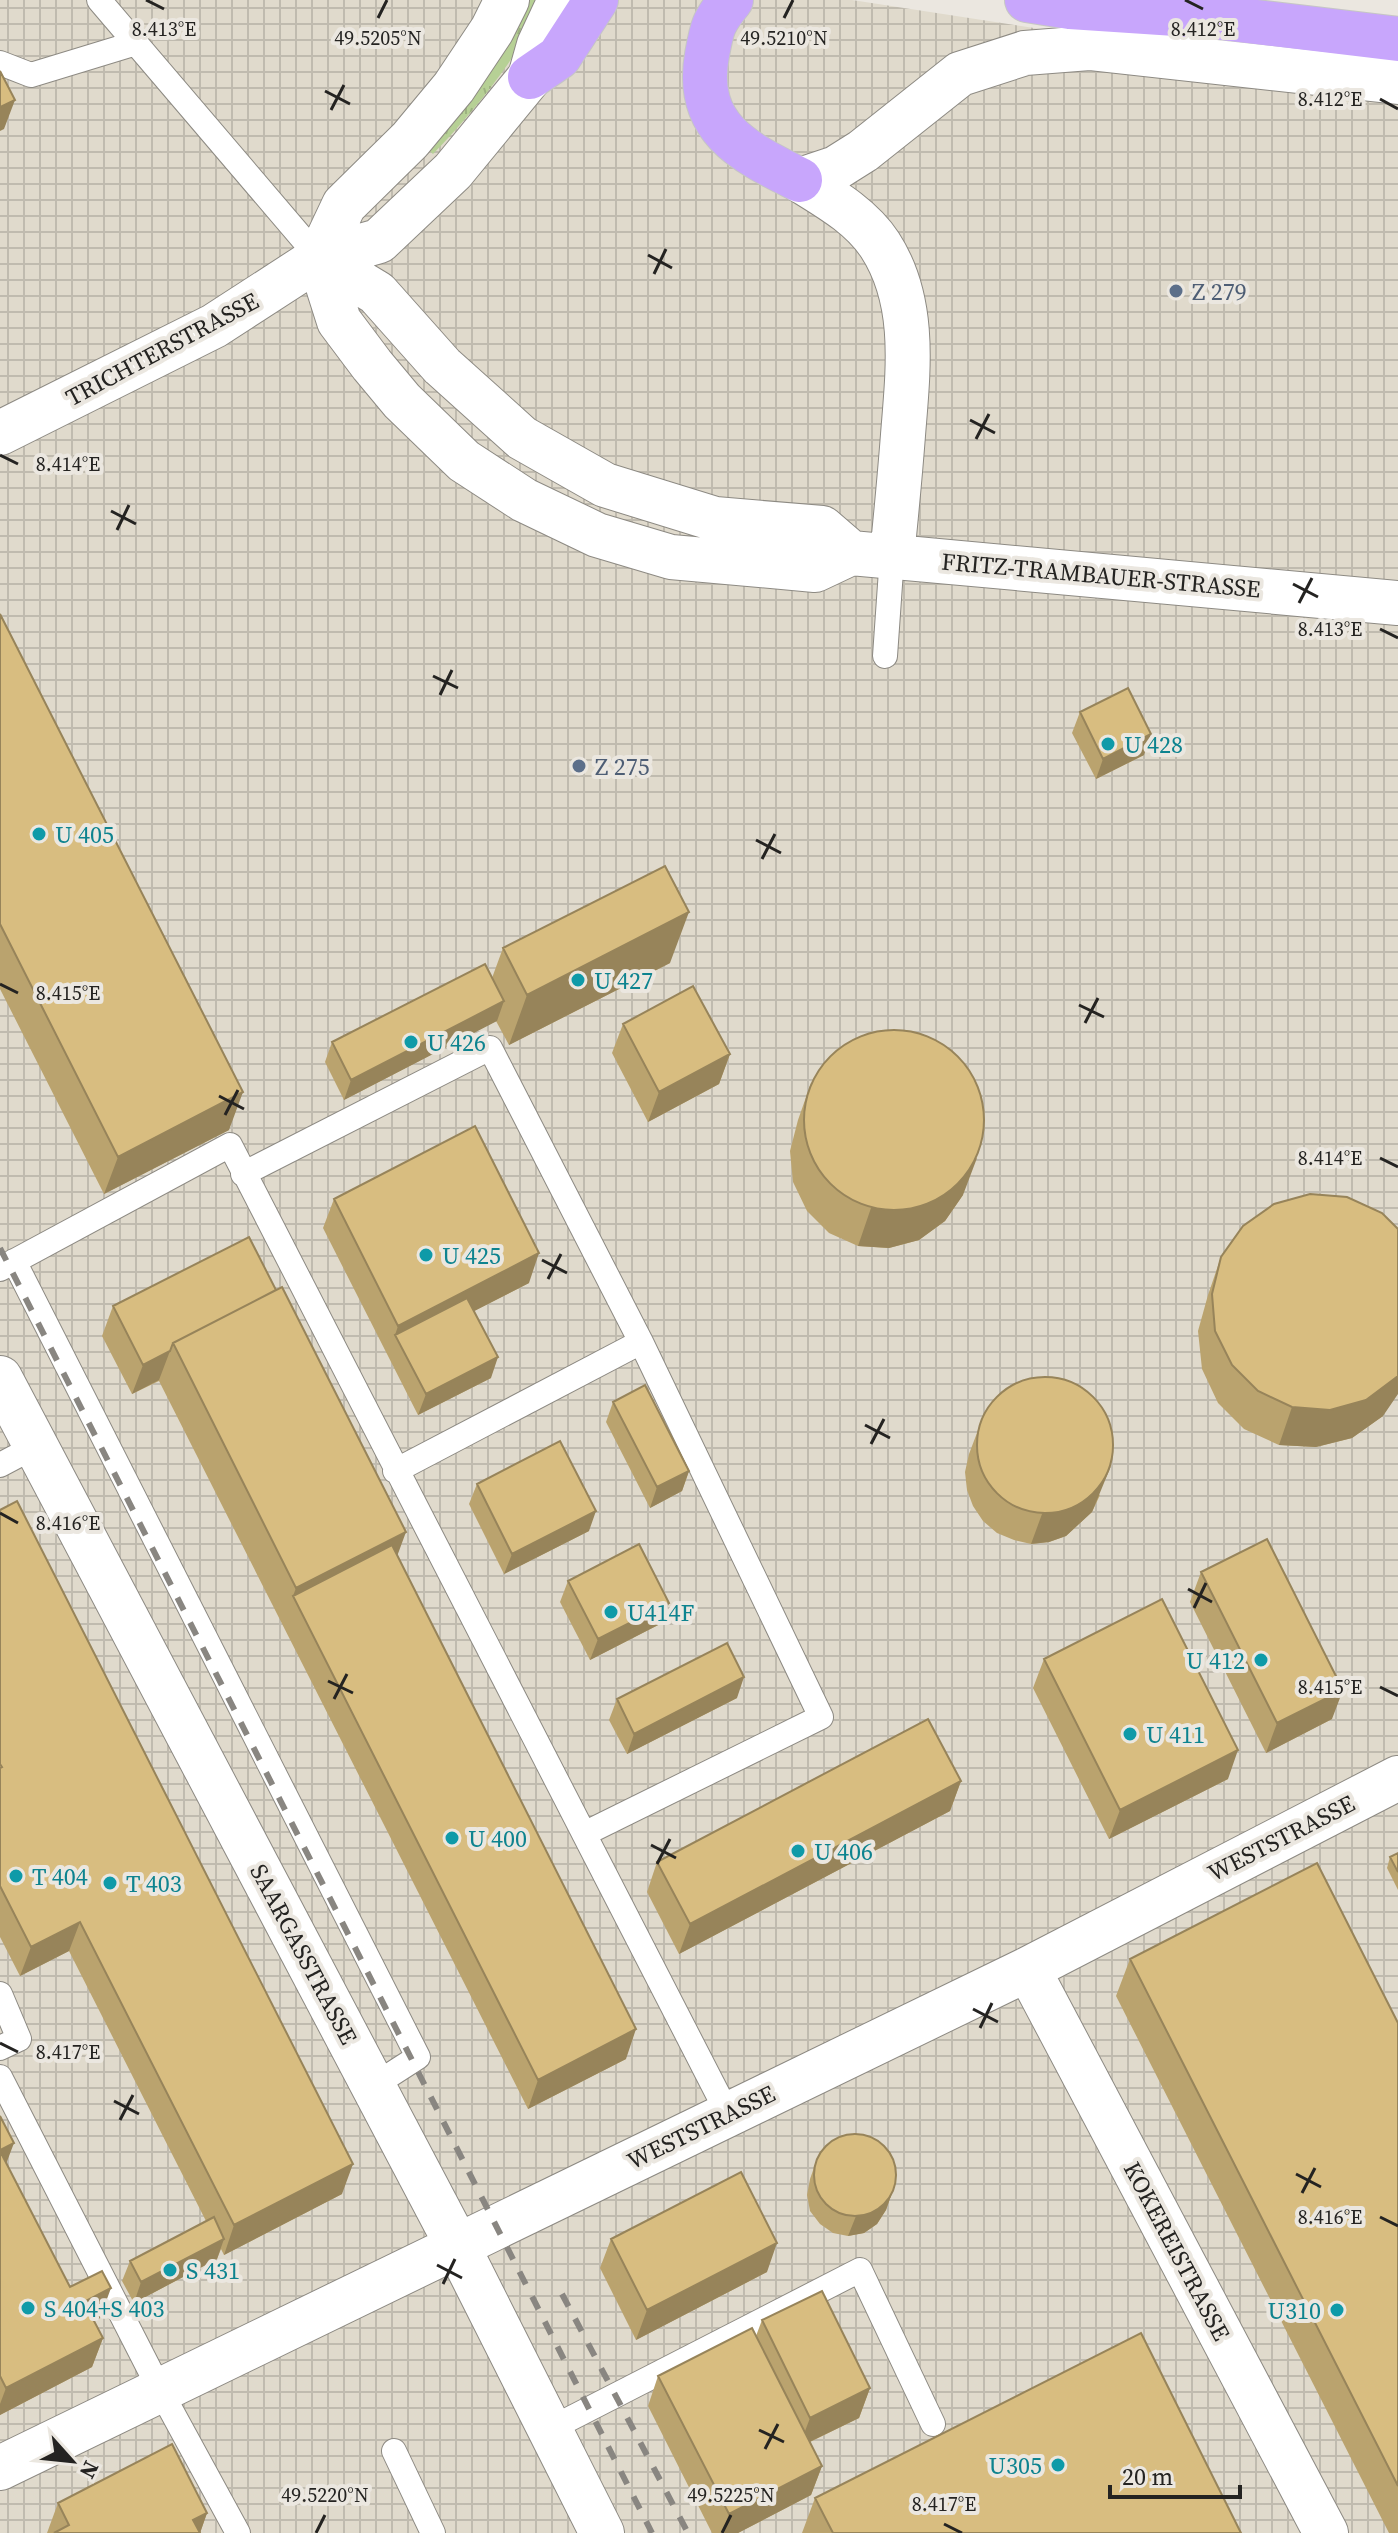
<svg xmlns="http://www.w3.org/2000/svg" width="1398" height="2533" font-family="'Source Serif 4',serif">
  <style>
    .industrial { fill: url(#industrial-grid) }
    .grass { fill: url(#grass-tufts) }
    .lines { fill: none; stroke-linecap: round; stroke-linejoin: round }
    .service-casing { stroke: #8d8a83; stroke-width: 26 }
    .minor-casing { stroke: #8d8a83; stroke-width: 46 }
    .trunk-casing { stroke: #c6c6c5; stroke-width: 46 }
    .service { stroke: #fff; stroke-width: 24 }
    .minor { stroke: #fff; stroke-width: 44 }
    .trunk { stroke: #c8a6fc; stroke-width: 44 }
    .rail { stroke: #898681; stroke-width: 6; stroke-dasharray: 14 14; stroke-linecap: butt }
    .wall { fill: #baa36e }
    .shaded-wall { fill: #97845a }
    .building { fill: #d8bd80; stroke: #97845a; stroke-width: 2 }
    .ticks { fill: none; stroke: #242321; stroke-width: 3 }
    .service-dot { fill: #5c6f8a; stroke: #ebe7e0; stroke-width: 3 }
    .culture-dot { fill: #0f9aa8; stroke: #ebe7e0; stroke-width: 3 }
    .labels { text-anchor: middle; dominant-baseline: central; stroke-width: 8; stroke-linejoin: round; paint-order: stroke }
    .service-label { font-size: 24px; fill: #4e5e75; stroke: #ebe7e0; text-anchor: start }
    .street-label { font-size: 24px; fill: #242321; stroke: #ebe7e0 }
    .culture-label { font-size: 24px; fill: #0d838f; stroke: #ebe7e0; text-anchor: start }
    .ticks-label { font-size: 20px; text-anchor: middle; fill: #242321; stroke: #ebe7e0; stroke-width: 8; stroke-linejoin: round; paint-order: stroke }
  </style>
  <defs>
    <pattern id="industrial-grid" width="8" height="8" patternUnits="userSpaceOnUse" patternTransform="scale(2)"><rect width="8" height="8" fill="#e0dacc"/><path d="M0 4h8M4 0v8" fill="none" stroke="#c0bbaf"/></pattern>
    <pattern id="grass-tufts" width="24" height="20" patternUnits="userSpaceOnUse" patternTransform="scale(2)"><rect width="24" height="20" fill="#b6d095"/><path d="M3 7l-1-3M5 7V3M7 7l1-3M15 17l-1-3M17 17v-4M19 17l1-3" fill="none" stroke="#9cb280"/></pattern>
  </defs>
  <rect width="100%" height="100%" fill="#ebe7e0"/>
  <path class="industrial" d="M0 0H852L1398 84V2533H0Z"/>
  <path class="grass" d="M520 0H546C517 58 478 107 433 154L423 145Z"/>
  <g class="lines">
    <defs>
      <path id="service" d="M99 0 319 258
        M0 63 31 75 136 43
        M885 656 892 556
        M243 1174 490 1048 641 1342 821 1717 584 1834
        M14 1261 418 2057 373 2086
        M0 1269 230 1145 728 2114
        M0 1465 36 1446
        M395 1471 641 1342
        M0 1994 19 2039 0 2048
        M0 2077 160 2390 238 2533
        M550 2429 860 2270 933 2424
        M394 2451 433 2533"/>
      <path id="minor" d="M800 180 836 168 863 151 960 74 1025 53 1089 48 1398 82
        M800 180C829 198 861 216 880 245 917 302 908 371 903 435 900 475 896 516 892 556
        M319 258 339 321 372 365 402 401 464 461 524 500 597 535 671 557 815 570 851 553 1398 603
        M319 258 377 293 442 366 522 438 605 485 715 519 822 528 851 553
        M319 258 344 205 410 140 454 87 492 30 507 0
        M0 433 214 326 319 258 379 241 453 171 530 77 539 45 560 0
        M0 1378 457 2245 602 2533
        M1028 1969 1326 2533
        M0 2468 1028 1969 1398 1778"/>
      <path id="trunk" d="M731 0C713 22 712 27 707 55 694 128 744 152 800 180
        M1027 0 1070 7 1206 16 1398 39
        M530 77 559 57 596 0"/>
    </defs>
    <use href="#service" class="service-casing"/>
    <use href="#minor" class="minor-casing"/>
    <use href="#trunk" class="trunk-casing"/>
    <use href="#service" class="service"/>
    <use href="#minor" class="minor"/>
    <use href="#trunk" class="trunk"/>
    <path class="rail" d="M0 1248 652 2533
      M562 2294 688 2533"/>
  </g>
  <path class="wall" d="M0 614 229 1130 104 1194 0 989Z
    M1080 712 1144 755 1096 779 1072 733Z
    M503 948 670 963 509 1045 496 1021 344 1100 325 1062 332 1042 492 978Z
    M623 1024 730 1054 719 1084 648 1122 612 1053Z
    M811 1083 963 1195 945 1221 919 1240 889 1248 858 1246 829 1233 807 1211 793 1182 790 1151 798 1120Z
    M334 1199 529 1283 474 1311 491 1378 418 1415 323 1228Z
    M249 1237 397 1556 626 2059 528 2109 159 1381 132 1394 102 1336 113 1306Z
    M1221 1257 1383 1416 1352 1438 1316 1447 1279 1445 1244 1429 1218 1403 1202 1369 1198 1331 1208 1295Z
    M613 1402 689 1471 682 1491 650 1508 606 1422Z
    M980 1425 1100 1495 1092 1512 1066 1536 1049 1542 1031 1544 1014 1540 997 1533 983 1521 973 1506 967 1490 965 1472 969 1454Z
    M477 1484 589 1531 504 1574 469 1504Z
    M0 1510 342 2194 224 2255 221 2249 217 2259 134 2303 122 2281 130 2261 206 2221 69 1951 20 1976 0 1937Z
    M1201 1572 1332 1719 1266 1753 1190 1602Z
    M568 1581 662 1623 590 1660 560 1602Z
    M1044 1659 1228 1779 1109 1839 1033 1688Z
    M737 1698 627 1754 609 1720 617 1699Z
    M961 1781 950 1811 679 1954 647 1892 657 1862Z
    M1398 1853V1890L1387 1868 1390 1857Z
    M1130 1959 1398 2023V2533H1389L1116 1996Z
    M0 2116 6 2163 70 2287 100 2318 94 2321 103 2338 92 2367 0 2415Z
    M817 2159 893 2190 886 2210 877 2224 864 2233 848 2236 833 2233 820 2224 810 2211 807 2195 810 2179Z
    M611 2239 767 2272 636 2340 600 2268Z
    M762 2320 870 2388 859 2418 810 2442 822 2466 811 2495 738 2533H712L648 2406 658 2376 756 2336Z
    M815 2498 1241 2533H802Z
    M58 2503 207 2513 200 2533H47Z"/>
  <path class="shaded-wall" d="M15 100 4 129 0 131V107Z
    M1151 734 1144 755 1096 779 1103 759Z
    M689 912 670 963 509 1045 527 995Z
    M504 1001 497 1021 344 1100 351 1080Z
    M730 1054 719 1084 648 1122 659 1092Z
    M243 1092 229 1130 104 1194 118 1157Z
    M977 1158 963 1195 945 1221 919 1240 889 1248 858 1246 871 1208Z
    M539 1253 529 1283 402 1348 395 1335 398 1326Z
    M170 1351 159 1380 132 1394 143 1365Z
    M498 1357 491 1378 418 1415 426 1394Z
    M1398 1376V1394L1383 1416 1352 1438 1316 1447 1279 1445 1292 1407Z
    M1111 1466 1092 1512 1066 1536 1049 1542 1031 1544 1042 1514Z
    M689 1471 682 1491 650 1508 657 1487Z
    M596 1511 589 1531 504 1574 512 1554Z
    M406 1532 392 1570 293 1596 296 1588Z
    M669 1603 662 1623 590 1660 598 1639Z
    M744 1677 737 1698 627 1754 634 1734Z
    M1343 1690 1332 1719 1266 1753 1277 1723Z
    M1238 1750 1228 1779 1109 1839 1120 1810Z
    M961 1781 950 1811 679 1954 690 1924Z
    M80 1922 69 1951 20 1976 31 1947Z
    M636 2029 626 2059 528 2109 538 2080Z
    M14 2143 3 2172 0 2150Z
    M353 2164 342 2194 224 2255 234 2225Z
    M893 2190 886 2210 877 2224 864 2233 848 2236 856 2216Z
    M224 2239 217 2259 134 2303 141 2282Z
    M777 2243 767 2272 636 2340 647 2310Z
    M111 2288 100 2318 74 2332 84 2302Z
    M103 2338 92 2367 0 2415V2404L6 2388Z
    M870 2388 859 2418 799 2447 810 2418Z
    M822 2466 811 2495 738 2533H722L729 2514Z
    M207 2513 200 2533 193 2520Z"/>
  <path class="building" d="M0 71 15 100 0 107Z
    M0 614 243 1092 118 1157 0 924Z
    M1128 688 1151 734 1103 759 1080 712Z
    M665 866 689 912 527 995 503 948Z
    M485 964 504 1001 351 1080 332 1042Z
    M693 986 730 1054 659 1092 623 1024Z
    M804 1120a90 90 0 1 1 180 0a90 90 0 1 1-180 0Z
    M475 1126 539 1253 398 1326 334 1199Z
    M1310 1194 1347 1197 1382 1213 1398 1229V1376L1366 1400 1330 1410 1292 1407 1258 1391 1232 1365 1215 1331 1212 1294 1221 1257 1243 1226 1274 1204Z
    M249 1237 276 1290 173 1343 170 1351 143 1365 113 1306Z
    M282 1287 406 1532 296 1588 173 1343Z
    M467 1298 498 1357 426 1394 395 1335Z
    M977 1445a68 68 0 1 1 136 0a68 68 0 1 1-136 0Z
    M645 1385 689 1471 657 1487 613 1402Z
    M560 1441 596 1511 512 1554 477 1484Z
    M17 1501 353 2164 234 2225 80 1922 31 1947 0 1886V1768L2 1767 0 1764V1510Z
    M1267 1539 1343 1690 1277 1723 1201 1572Z
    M639 1544 669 1603 598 1639 568 1581Z
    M392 1545 636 2029 538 2080 293 1596Z
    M1162 1599 1238 1750 1120 1810 1044 1659Z
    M727 1643 744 1677 634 1734 617 1699Z
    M928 1719 961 1781 690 1924 657 1862Z
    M1398 1853V1872L1390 1857Z
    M1317 1863 1398 2023V2486L1130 1959Z
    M0 2116 14 2143 0 2150Z
    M814 2175a41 41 0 1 1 82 0a41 41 0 1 1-82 0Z
    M0 2151 70 2287 102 2271 111 2288 84 2302 103 2338 6 2388 0 2376Z
    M741 2172 777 2243 647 2310 611 2239Z
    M214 2217 224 2239 141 2282 130 2261Z
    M822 2291 870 2388 810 2418 762 2320Z
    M752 2328 822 2466 729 2514 658 2376Z
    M1141 2333 1241 2533H833L815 2498Z
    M172 2444 207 2513 193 2520 200 2533H54L69 2525 58 2503Z"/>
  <path class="ticks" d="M146 0 164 9M1185 0 1203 9M378 18 387 0M784 18 793 0M325 91 350 104M1380 99 1398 109M331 110 344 85M648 255 672 268M654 274 666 249M970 420 995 433M976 439 989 414M0 455 18 464M111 511 136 524M117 530 129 505M1293 584 1318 597M1299 603 1312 578M1380 629 1398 638M433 676 458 688M440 695 452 670M756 840 781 853M762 859 775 834M0 984 18 993M1079 1005 1104 1017M1085 1023 1098 998M219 1096 244 1109M225 1115 238 1090M1380 1158 1398 1167M542 1260 567 1273M548 1279 561 1254M865 1425 890 1438M871 1444 884 1419M0 1513 18 1523M1188 1589 1212 1602M1194 1608 1206 1583M328 1681 353 1693M1380 1687 1398 1696M334 1699 347 1674M651 1845 676 1858M657 1864 670 1839M973 2009 998 2022M980 2028 992 2003M0 2043 18 2052M114 2101 139 2114M120 2120 133 2095M1296 2174 1321 2187M1302 2193 1315 2168M1380 2217 1398 2226M437 2265 462 2278M443 2284 455 2259M759 2430 784 2442M765 2449 778 2424M944 2524 962 2533M316 2533 325 2515M722 2533 731 2515"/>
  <g class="service-dot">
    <circle cx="1176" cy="291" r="8"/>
    <circle cx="579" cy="766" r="8"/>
  </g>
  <g class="culture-dot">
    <circle cx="1108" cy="744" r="8"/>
    <circle cx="39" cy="834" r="8"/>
    <circle cx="578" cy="980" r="8"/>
    <circle cx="411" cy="1042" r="8"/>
    <circle cx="426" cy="1255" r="8"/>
    <circle cx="611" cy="1612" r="8"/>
    <circle cx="1261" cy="1660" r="8"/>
    <circle cx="1130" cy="1734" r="8"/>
    <circle cx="452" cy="1838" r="8"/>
    <circle cx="798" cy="1851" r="8"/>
    <circle cx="16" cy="1876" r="8"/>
    <circle cx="110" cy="1883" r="8"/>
    <circle cx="170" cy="2270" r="8"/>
    <circle cx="28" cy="2308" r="8"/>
    <circle cx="1337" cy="2310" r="8"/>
    <circle cx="1058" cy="2465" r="8"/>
  </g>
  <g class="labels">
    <g class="service-label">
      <text x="1192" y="291">Z 279</text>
      <text x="595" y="766">Z 275</text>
    </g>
    <g class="street-label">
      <text transform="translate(162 349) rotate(-28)">TRICHTERSTRASSE</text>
      <text transform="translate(1101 575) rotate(5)">FRITZ-TRAMBAUER-STRASSE</text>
      <text transform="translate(1281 1838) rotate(-27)">WESTSTRASSE</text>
      <text transform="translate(304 1954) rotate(62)">SAARGASSTRASSE</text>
      <text transform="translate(701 2127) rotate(-26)">WESTSTRASSE</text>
      <text transform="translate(1177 2251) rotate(62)">KOKEREISTRASSE</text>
    </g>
    <g class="culture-label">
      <text x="1124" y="744">U 428</text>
      <text x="55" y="834">U 405</text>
      <text x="594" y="980">U 427</text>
      <text x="427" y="1042">U 426</text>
      <text x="442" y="1255">U 425</text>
      <text x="627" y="1612">U414F</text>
      <text x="1245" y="1660" text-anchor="end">U 412</text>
      <text x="1146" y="1734">U 411</text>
      <text x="468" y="1838">U 400</text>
      <text x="814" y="1851">U 406</text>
      <text x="32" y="1876">T 404</text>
      <text x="126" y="1883">T 403</text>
      <text x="186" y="2270">S 431</text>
      <text x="44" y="2308">S 404+S 403</text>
      <text x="1321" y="2310" text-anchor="end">U310</text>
      <text x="1042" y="2465" text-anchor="end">U305</text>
    </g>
  </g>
  <g class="ticks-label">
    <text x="164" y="36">8.413°E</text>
    <text x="1203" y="36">8.412°E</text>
    <text x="378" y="45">49.5205°N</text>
    <text x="784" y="45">49.5210°N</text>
    <text x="1330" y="106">8.412°E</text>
    <text x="68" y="471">8.414°E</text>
    <text x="1330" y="636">8.413°E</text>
    <text x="68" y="1000">8.415°E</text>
    <text x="1330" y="1165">8.414°E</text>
    <text x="68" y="1530">8.416°E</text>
    <text x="1330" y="1694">8.415°E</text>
    <text x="68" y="2059">8.417°E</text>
    <text x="1330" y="2224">8.416°E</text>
    <text x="325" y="2502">49.5220°N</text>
    <text x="731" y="2502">49.5225°N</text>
    <text x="944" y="2511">8.417°E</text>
  </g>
  <g transform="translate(72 2461) rotate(117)" stroke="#ebe7e0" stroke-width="6" paint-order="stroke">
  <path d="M0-6L14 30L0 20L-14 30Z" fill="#242321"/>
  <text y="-12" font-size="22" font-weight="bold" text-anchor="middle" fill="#242321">N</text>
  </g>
  <path d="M1110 2485v12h130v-12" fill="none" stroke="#242321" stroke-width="4"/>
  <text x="1122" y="2485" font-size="24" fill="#242321" stroke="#ebe7e0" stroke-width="6" paint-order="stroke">20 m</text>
</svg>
